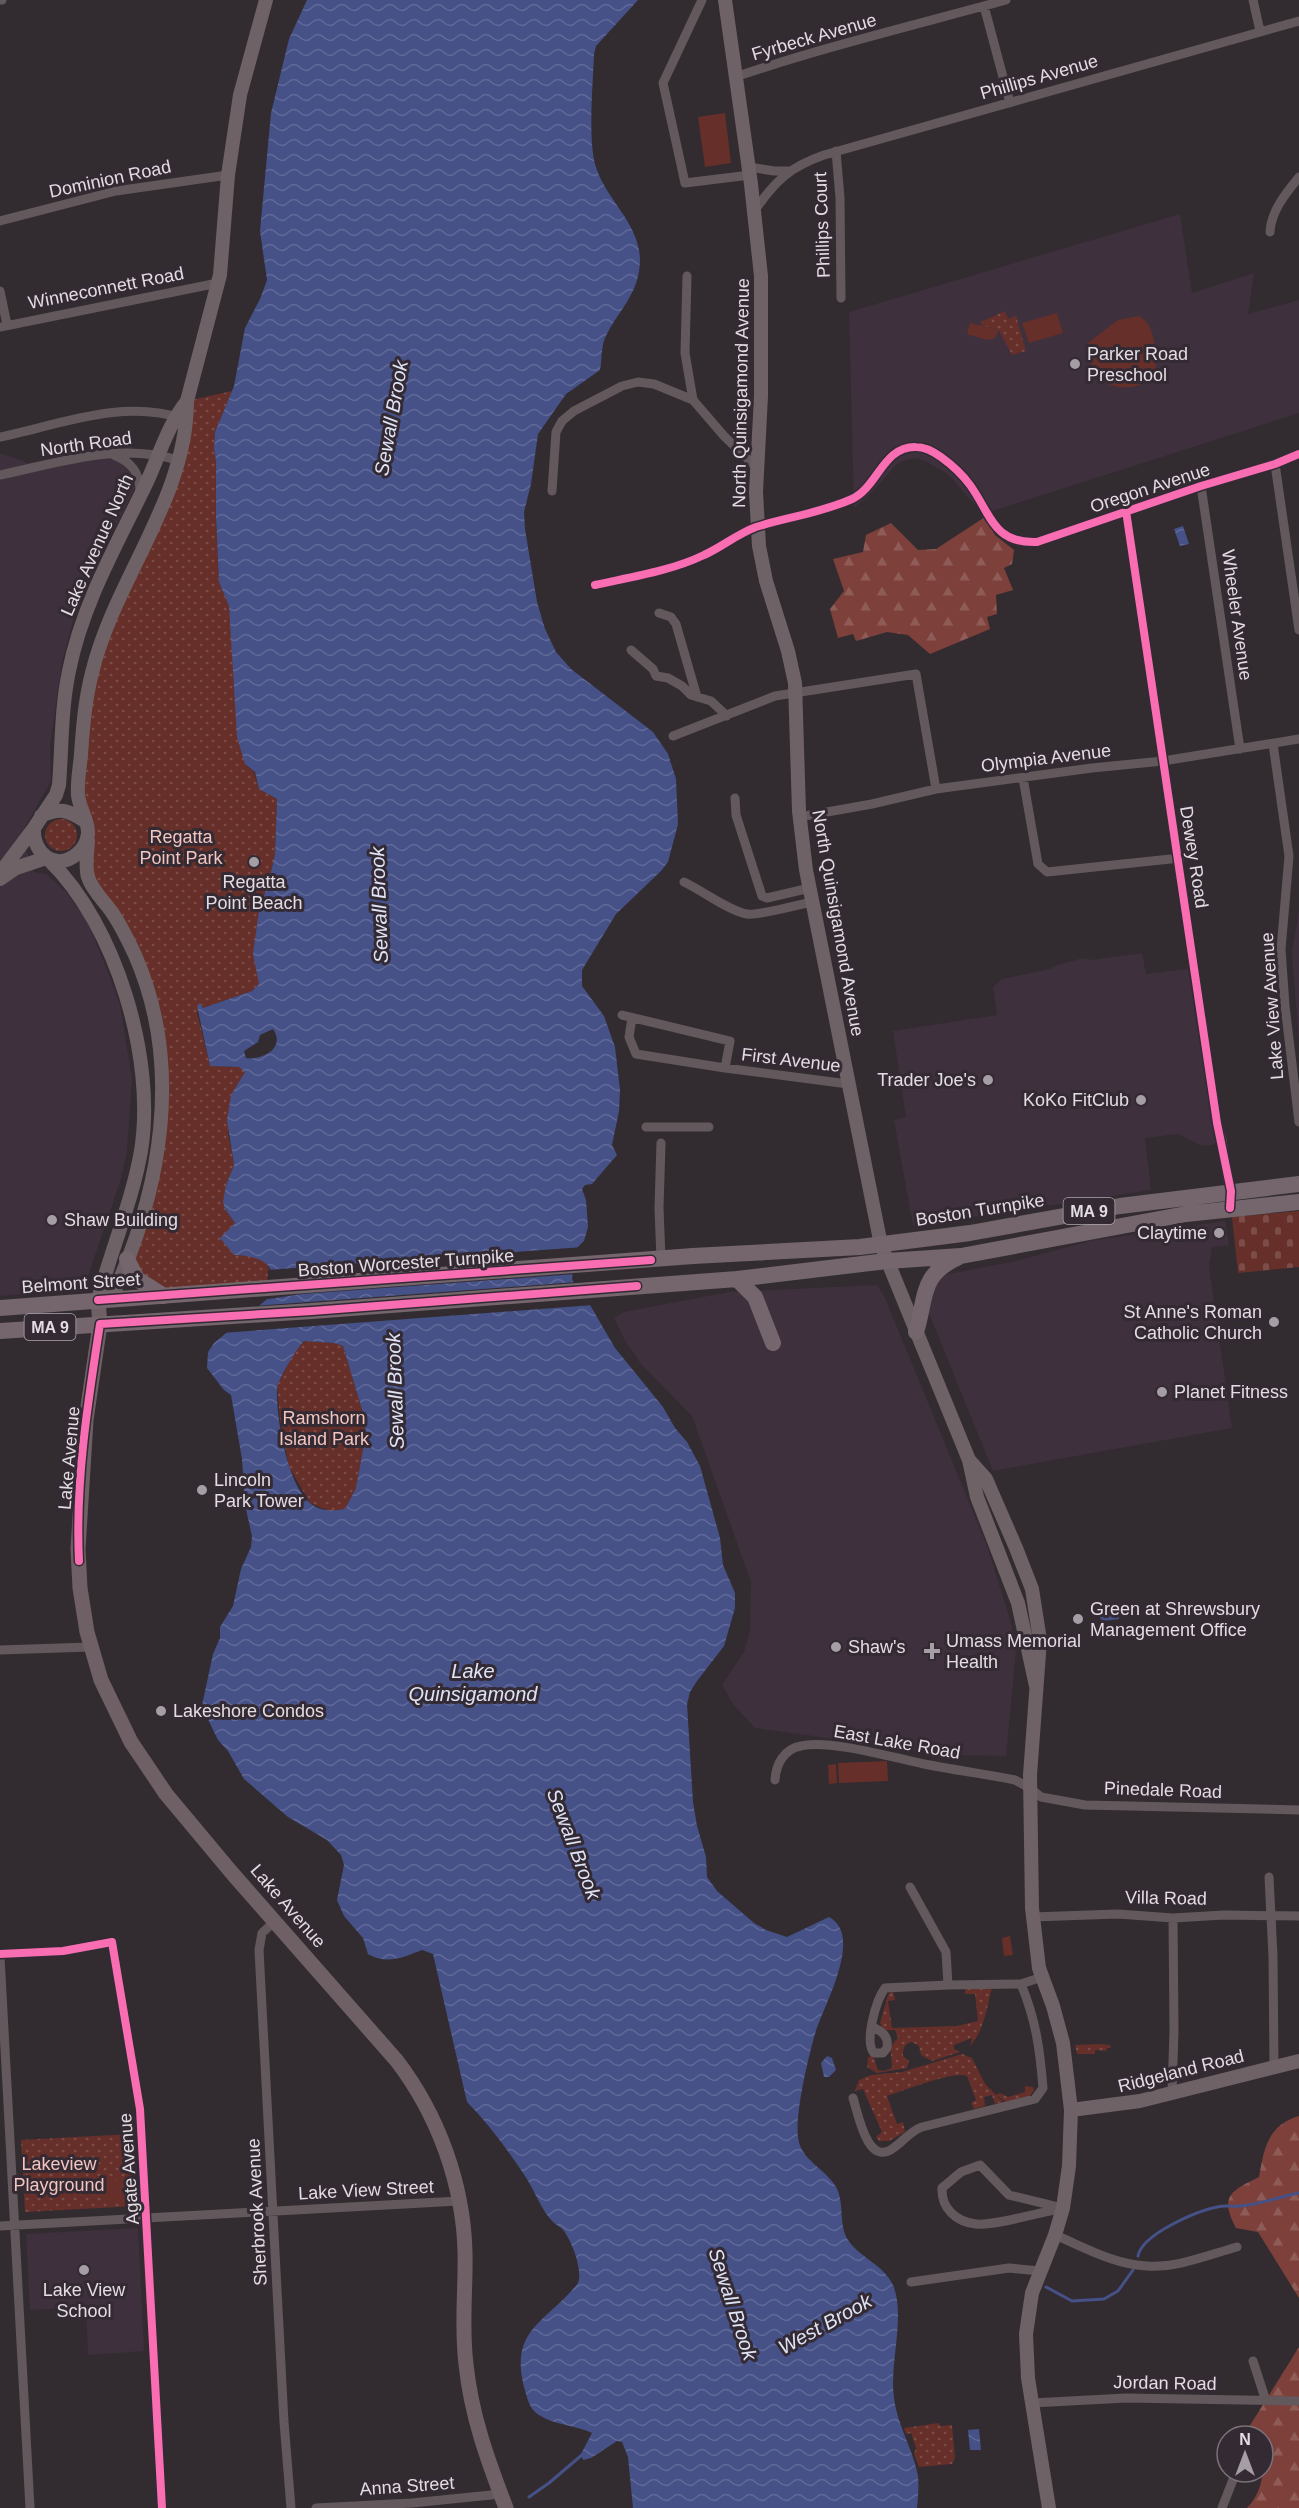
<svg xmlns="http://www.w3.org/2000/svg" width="1299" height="2508" font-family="Arial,sans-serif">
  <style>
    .built { fill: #3e303c }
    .grass { fill: url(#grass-dots) }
    .forest { fill: url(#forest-firs) }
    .cemetery { fill: url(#cemetery-stones) }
    .garden { fill: #662f29 }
    .water { fill: url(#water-waves); fill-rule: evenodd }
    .pier { fill: #322c31 }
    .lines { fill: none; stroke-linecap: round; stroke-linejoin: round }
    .stream { stroke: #455187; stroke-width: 3 }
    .street { stroke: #63595c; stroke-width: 9 }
    .secondary { stroke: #6f6267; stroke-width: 14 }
    .primary { stroke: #6e6065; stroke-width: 15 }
    .highway { stroke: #74666c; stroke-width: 16 }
    .cycleway-casing { stroke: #342a33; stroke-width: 11 }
    .cycleway { stroke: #f96db3; stroke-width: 8 }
    .poi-dot { fill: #a59ea4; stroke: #342a33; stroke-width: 2 }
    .labels { text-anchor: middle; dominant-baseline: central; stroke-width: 6; stroke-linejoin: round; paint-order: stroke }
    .shield { fill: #342a33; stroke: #aea7ae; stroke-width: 1.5 }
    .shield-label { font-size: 16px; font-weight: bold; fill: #e3dce2 }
    .street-label { font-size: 18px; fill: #e3dce2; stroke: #342a33 }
    .poi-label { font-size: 18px; fill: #e3dce2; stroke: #342a33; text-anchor: start }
    .park-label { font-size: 18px; fill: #f2c6bf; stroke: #342a33 }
    .water-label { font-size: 20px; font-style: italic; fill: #dee4f6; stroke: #342a33 }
  </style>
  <defs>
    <pattern id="grass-dots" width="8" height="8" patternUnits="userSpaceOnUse" patternTransform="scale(1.5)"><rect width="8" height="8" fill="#662f29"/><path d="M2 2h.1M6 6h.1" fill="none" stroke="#7c4d48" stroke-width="1.8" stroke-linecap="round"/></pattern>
    <pattern id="forest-firs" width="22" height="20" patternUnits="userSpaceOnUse" patternTransform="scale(1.5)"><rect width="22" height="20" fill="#7d403a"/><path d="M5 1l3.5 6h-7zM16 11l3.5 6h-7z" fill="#8f5b56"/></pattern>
    <pattern id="cemetery-stones" width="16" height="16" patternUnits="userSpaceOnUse" patternTransform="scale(1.5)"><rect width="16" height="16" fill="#662f29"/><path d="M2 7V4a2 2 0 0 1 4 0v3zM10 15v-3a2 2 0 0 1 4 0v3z" fill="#7c4d48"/></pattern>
    <pattern id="water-waves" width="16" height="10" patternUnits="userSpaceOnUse" patternTransform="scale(1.5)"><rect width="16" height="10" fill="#455187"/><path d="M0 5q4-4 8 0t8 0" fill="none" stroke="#606998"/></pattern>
  </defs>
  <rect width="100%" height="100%" fill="#322c31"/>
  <path class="built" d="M1180 214 1192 293 1254 273 1248 314 1299 300V413L983 514 948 474 925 461 915 458 906 460 897 464 871 493 854 508 849 312Z
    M134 442 128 467 135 480V488L93 571 73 621 62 662 50 746 51 781 21 834 34 872 46 874 65 891 87 920 113 985 120 1005 132 1078 127 1151 121 1179 85 1285 79 1290 0 1296V453L28 463Z
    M1299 910V1041L1292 953Z
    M1142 953 1146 974 1188 969 1217 1144 1203 1146 1177 1134 1145 1138 1151 1190 913 1226 894 1120 906 1117 893 1031 997 1015 993 987 1002 979 1050 969 1054 966 1083 958 1092 960Z
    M1225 1221 1229 1245 1212 1247 1209 1266 1232 1428 993 1471 928 1311 929 1292 941 1278 948 1274 1016 1261 1090 1241Z
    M877 1285 885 1298 987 1546 1010 1619 1016 1651 1006 1756 951 1755 755 1728 733 1704 722 1685 744 1652 750 1630 751 1582 692 1416 641 1364 625 1341 614 1318 624 1312 729 1292Z
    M138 2228 144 2351 88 2355 86 2307 30 2310 26 2234Z"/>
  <path class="grass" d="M1005 311 1008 319 1016 316 1026 351 1012 355 999 330 981 325V322Z
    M232 391 215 432 214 448 216 461V517L219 582 229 606 245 764 254 772 259 789 277 799 275 854 269 881 259 910V984L252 991 203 1008 200 1003 197 1012 210 1066 240 1067 245 1072 228 1133 234 1165 226 1185 225 1209 235 1223 230 1229 234 1255C261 1256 273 1258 270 1288L164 1296 132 1272 159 1143 150 994 86 869 80 806 87 692 167 495 187 401Z
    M45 835a16 16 0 1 1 32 0a16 16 0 1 1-32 0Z
    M304 1341 334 1343 343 1346 363 1413 366 1433 356 1488 345 1509 331 1512 310 1503 289 1467 280 1420 277 1386 292 1356Z
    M965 1986 992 1987C987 2007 984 2031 970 2046L972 2038 954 2045V2049L960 2052 932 2061 921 2055 919 2046 912 2042C904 2044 903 2048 903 2056L909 2061 907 2068 877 2073 867 2067 868 2058 871 2055 874 2058 878 2070 884 2071 892 2068C892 2054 887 2048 898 2038L895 2030H884L880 2023 888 1995 893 1990 895 2000 888 2001 892 2028 957 2026 978 2021 975 1994H965Z
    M1101 2044 1110 2045 1111 2048H1107L1106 2051 1095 2050V2054H1077L1075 2045Z
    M962 2054 972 2058 985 2084 1003 2102 995 2104 992 2095 984 2097 985 2106 974 2109 971 2103 976 2100 967 2076C955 2070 902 2091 887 2096L897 2124 903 2122 905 2132 889 2141H879L876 2137 882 2132 863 2089 855 2091 859 2080 871 2075 902 2072Z
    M1025 2086 1033 2087 1034 2090 1029 2097 1006 2102 996 2095 1000 2093 1008 2097 1025 2092Z
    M132 2134 136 2206 25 2212 21 2140Z
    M939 2423 940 2426 952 2425 955 2458 952 2464 919 2467 914 2454 916 2448 911 2433 906 2434 904 2428Z"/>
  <path class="forest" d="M985 517 995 535 1014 550 1012 564 1004 568 1013 590 996 595 997 614 987 617 990 629 930 654 908 635 887 632 856 641 853 634 838 638 830 609 844 591 833 559 863 552 866 535 891 523 918 550 936 549Z
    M1299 2116V2298L1258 2232 1236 2228C1219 2196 1231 2191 1259 2177 1264 2148 1268 2125 1299 2116Z
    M1299 2347V2508H1247C1267 2487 1263 2463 1263 2436H1254L1249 2427Z"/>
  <path class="cemetery" d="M1299 1211V1267L1238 1273 1232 1217Z"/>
  <path class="garden" d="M725 113 731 163 705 167 698 117Z
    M1057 313 1063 333 1029 343 1022 323Z
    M1139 316C1158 326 1155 357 1156 376 1125 400 1084 385 1089 342L1118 320Z
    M970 323 999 330 995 338 987 340 967 334Z
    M887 1761 888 1781 839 1783 838 1763Z
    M836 1764 837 1783 829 1784 828 1765Z
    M1010 1936 1013 1955 1004 1956 1002 1938Z
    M123 2180 124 2200 103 2201 102 2181Z"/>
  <path class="water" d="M307 0H638L596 46 594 54C593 84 588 136 595 164 604 198 639 222 640 259 640 294 618 310 605 338 601 347 602 360 600 370L566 394 538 434 531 484 524 512 525 529 537 602 545 629 556 652 571 669 653 732 668 754 676 779 678 824 668 862 661 871 616 914 582 970V986L604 1016 615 1047 620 1090 619 1111 612 1145 617 1155 592 1184 585 1185 582 1189 586 1200 588 1227 584 1241 576 1249 572 1279 582 1298 590 1305 615 1348 663 1407 675 1428 687 1442 700 1466 720 1538 723 1565 735 1593V1608L724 1646 697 1681 690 1692 687 1704 693 1802 697 1826 706 1857 707 1877 717 1891 754 1923 766 1930 787 1937 829 1917C865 1936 822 2008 815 2034 808 2058 795 2114 798 2137 800 2160 826 2169 836 2187 845 2203 838 2224 848 2240 859 2257 884 2265 893 2285 906 2316 889 2363 894 2398 897 2425 913 2449 918 2476 919 2487 918 2497 917 2508H633L628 2457 622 2442 617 2441 591 2458 583 2460 581 2454 592 2433C575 2425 554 2425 539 2415 529 2409 527 2397 524 2387 509 2328 548 2322 578 2283 583 2270 572 2242 564 2231 561 2227 556 2225 553 2222 542 2211 535 2192 527 2179 509 2152 490 2125 467 2102L433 1954 422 1950C404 1957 387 1965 368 1954L363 1938 344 1916 337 1900 344 1865 341 1855 327 1840 288 1817 244 1779 228 1751 218 1740 203 1709 202 1705 213 1654 220 1638V1627L233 1606 241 1569 251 1547 252 1536 245 1505 242 1459 231 1395 224 1390 207 1368 208 1352 214 1343 266 1300C283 1267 265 1256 234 1255L220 1238 235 1223 225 1209 223 1202 226 1185 234 1165 227 1120 231 1095 245 1072 239 1067 210 1066 197 1006 200 1003 203 1008 252 991 259 984 253 954 259 910 269 881 275 854 277 799 259 789 255 772 245 764 237 737 229 606 219 582 216 517V461L214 448 215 432 234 386 245 328 260 299 267 280 260 231 271 113 289 39ZM273 1029C286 1048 263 1060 246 1058L244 1051 258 1042 260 1035ZM304 1341 334 1343 343 1346 363 1413 366 1433 356 1488 345 1509C333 1511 320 1512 310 1503 287 1484 276 1417 277 1389 278 1379 297 1348 304 1341Z
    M1183 526 1189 544 1180 546 1174 529Z
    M1103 1607H1112L1119 1612V1619L1103 1621 1099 1617 1103 1614Z
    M827 2056 832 2058 836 2070 829 2077H824L821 2063Z
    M979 2429 981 2450H970L968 2430Z"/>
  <path class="pier" d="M583 1247 579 1250 576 1274 302 1294 262 1300 267 1292 268 1270Z
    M577 1282 584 1296 593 1305 222 1333 242 1313 254 1306Z"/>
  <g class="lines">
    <path class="stream" d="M1138 2256C1142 2234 1197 2211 1217 2207 1225 2205 1233 2207 1240 2206 1260 2204 1280 2197 1299 2193
      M1046 2287 1072 2301 1104 2299 1118 2291 1133 2270
      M529 2497 549 2483 583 2454"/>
    <path class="street" d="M0 0H2
      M702 0 663 83 685 183 750 175
      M1253 0 1260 31
      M984 6 1010 103
      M735 77C824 47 915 25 1006 0
      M836 151 840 198 841 298
      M749 167 774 171H789
      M755 210C776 180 790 167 824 155L1299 21
      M0 221 116 191 228 175
      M1270 232C1271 211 1286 193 1299 177
      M687 276 685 353 693 400
      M0 291 7 325
      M0 327 218 283
      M0 437C58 425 122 399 180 418
      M114 455C131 462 140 472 140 492
      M1275 464 1299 630
      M0 475C58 463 119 442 177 460
      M1201 486 1240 749
      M552 491 556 432 562 421 574 411 622 386 638 382 654 384 693 400 724 436 757 468
      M1126 511 1217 1123 1222 1140 1230 1194
      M595 585C631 577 671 571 704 555 722 547 737 534 756 527 788 517 821 513 852 499 878 487 883 446 916 447 925 447 934 452 941 457 952 465 962 474 970 485 991 514 993 544 1037 542L1201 486 1275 464 1299 454
      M659 613 671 617 676 624 697 697
      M631 650 653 669 656 676 668 678 682 686 691 695 711 701 727 716
      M673 736 775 696 916 674 936 789
      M1273 744 1289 856 1281 949 1285 1006 1299 1122
      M1023 778 1038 864 1047 872 1180 858
      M735 798 736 815 762 896 767 898 810 888
      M799 817 872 804 936 789 1092 768 1163 761 1299 739
      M684 882C703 891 729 911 747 914 759 916 799 904 813 902
      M622 1015 730 1041 725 1068 848 1084
      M632 1018 629 1037 636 1054 725 1068
      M646 1127H709
      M661 1259 659 1208 661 1143
      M0 1650 90 1647
      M775 1780C776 1764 784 1749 801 1746 828 1739 895 1758 924 1764 954 1770 985 1774 1015 1780L1030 1788 1041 1797 1085 1805 1299 1810
      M1269 1877 1273 1956 1274 2067
      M910 1887 946 1952 948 1985 1021 1984 1042 1977
      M1032 1917 1118 1914 1173 1918 1224 1915 1299 1916
      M275 1921 262 1933 259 1950 284 2422 291 2508
      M0 1954 63 1951 112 1942 140 2109 162 2508
      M0 1957 30 2508
      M872 2027C882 2031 889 2036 887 2048L883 2053H874C864 2042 876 2000 885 1988L948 1985
      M1172 2093 1174 2031 1173 1918
      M853 2098C858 2113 867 2166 892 2149 903 2142 910 2131 922 2127L1035 2099 1043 2088C1040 2050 1036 2020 1021 1984
      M980 2165 1009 2195 1063 2208C1043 2212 993 2226 976 2224 956 2222 941 2208 942 2188L961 2172Z
      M0 2226 459 2201
      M1055 2235C1084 2247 1115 2265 1147 2266 1177 2268 1208 2255 1237 2247
      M911 2282 1009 2268 1040 2271
      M1253 2361 1266 2401
      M1032 2403 1126 2398 1299 2401
      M1237 2431V2436
      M316 2508 412 2503 501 2494
      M1222 2508 1236 2472"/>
    <path class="secondary" d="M725 0 751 184 761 276V396L756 492 759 546 766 581 788 651 795 683 799 811 806 870 881 1245 969 1460 977 1497 1018 1603 1036 1686
      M187 401C167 426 159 457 145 486 116 546 82 605 69 671 61 709 62 747 59 785L56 795 34 828C32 853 55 872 77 854 83 849 87 841 88 834 89 821 79 808 78 795 77 781 80 767 81 754 83 726 85 700 92 673 114 580 187 499 187 401L220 275 228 175 240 95 266 0
      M41 816C60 807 68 810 85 821
      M88 841C87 853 85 866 88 877 92 890 104 901 111 911 121 925 128 940 135 955 184 1067 161 1192 111 1299
      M49 860C116 925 156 1059 141 1151 132 1202 111 1250 98 1300
      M0 873 34 828
      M0 879 16 868 46 858
      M969 1460 986 1479 1016 1548 1032 1589 1040 1640 1030 1775 1032 1908 1039 1968 1053 2006 1063 2043 1071 2110 1069 2166 1063 2208 1055 2235 1032 2293 1026 2334 1028 2378 1049 2508
      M1071 2110 1140 2101 1299 2061"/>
    <path class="primary" d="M98 1300 100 1324 86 1420 78 1549 80 1588 87 1632 101 1680 131 1742 166 1794 232 1873 397 2061C438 2115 463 2183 465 2251 466 2289 461 2325 466 2364 471 2415 488 2461 506 2508"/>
    <path class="highway" d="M127 1259 137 1279 164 1296
      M737 1279 755 1297 773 1343
      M0 1308 693 1256 860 1247 970 1233 1120 1206 1299 1184
      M0 1331 312 1311 737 1279 887 1261 961 1256 1186 1214 1299 1202
      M916 1332C927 1297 919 1275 959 1257"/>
    <defs>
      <path id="cycleway" d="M1126 511 1217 1123 1231 1191 1230 1208
        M595 585C631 577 671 571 704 555 722 547 737 534 756 527 788 517 821 513 852 499 878 487 883 446 916 447 925 447 934 452 941 457 952 465 962 474 970 485 991 514 993 544 1037 542L1201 486 1275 464 1299 454
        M98 1300 651 1260
        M79 1561C75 1482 88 1401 100 1324L312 1311 637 1286
        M0 1954 63 1951 112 1942 140 2109 162 2508"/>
    </defs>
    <use href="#cycleway" class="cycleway-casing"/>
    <use href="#cycleway" class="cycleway"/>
  </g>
  <g class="poi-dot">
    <circle cx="1075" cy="364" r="6"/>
    <circle cx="254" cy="862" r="6"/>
    <circle cx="988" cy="1080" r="6"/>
    <circle cx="1141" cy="1100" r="6"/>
    <circle cx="52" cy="1220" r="6"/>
    <circle cx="1219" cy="1233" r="6"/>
    <circle cx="1274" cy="1322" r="6"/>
    <circle cx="1162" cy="1392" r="6"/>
    <circle cx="202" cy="1490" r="6"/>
    <circle cx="1078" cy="1619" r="6"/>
    <circle cx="836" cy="1647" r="6"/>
    <path d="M929 1642h6v6h6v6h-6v6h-6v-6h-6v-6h6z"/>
    <circle cx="161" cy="1711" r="6"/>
    <circle cx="84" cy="2270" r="6"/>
  </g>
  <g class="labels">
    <g class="shield">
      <rect x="1063.5" y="1198" width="51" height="26" rx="4.5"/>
      <rect x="24.5" y="1314" width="51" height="26" rx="4.5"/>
    </g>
    <g class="shield-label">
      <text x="1089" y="1211">MA 9</text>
      <text x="50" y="1327">MA 9</text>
    </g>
    <g class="street-label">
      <text transform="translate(814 37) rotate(-16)">Fyrbeck Avenue</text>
      <text transform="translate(1039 77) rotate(-16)">Phillips Avenue</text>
      <text transform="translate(110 179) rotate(-12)">Dominion Road</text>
      <text transform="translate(822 225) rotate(-92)">Phillips Court</text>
      <text transform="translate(106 288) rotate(-11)">Winneconnett Road</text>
      <text transform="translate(741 393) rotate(-89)">North Quinsigamond Avenue</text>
      <text transform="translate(86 444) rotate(-8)">North Road</text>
      <text transform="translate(1150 488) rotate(-18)">Oregon Avenue</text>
      <text transform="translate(97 545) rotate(-66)">Lake Avenue North</text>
      <text transform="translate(1237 615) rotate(82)">Wheeler Avenue</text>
      <text transform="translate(1046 758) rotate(-7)">Olympia Avenue</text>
      <text transform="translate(1194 857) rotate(81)">Dewey Road</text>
      <text transform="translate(838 923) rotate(80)">North Quinsigamond Avenue</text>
      <text transform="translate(1272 1006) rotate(-94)">Lake View Avenue</text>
      <text transform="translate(791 1060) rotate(7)">First Avenue</text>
      <text transform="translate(980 1210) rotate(-9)">Boston Turnpike</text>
      <text transform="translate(406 1263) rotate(-4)">Boston Worcester Turnpike</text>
      <text transform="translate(81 1283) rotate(-4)">Belmont Street</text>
      <text transform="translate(69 1458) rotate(-85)">Lake Avenue</text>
      <text transform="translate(897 1742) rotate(10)">East Lake Road</text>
      <text transform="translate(1163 1790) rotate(2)">Pinedale Road</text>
      <text transform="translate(1166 1898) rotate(1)">Villa Road</text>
      <text transform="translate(288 1906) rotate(49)">Lake Avenue</text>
      <text transform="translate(1181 2071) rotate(-14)">Ridgeland Road</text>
      <text transform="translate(129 2169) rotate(-94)">Agate Avenue</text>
      <text transform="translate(366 2190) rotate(-3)">Lake View Street</text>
      <text transform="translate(257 2212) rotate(-93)">Sherbrook Avenue</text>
      <text transform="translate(1165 2383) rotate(1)">Jordan Road</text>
      <text transform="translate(407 2486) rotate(-4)">Anna Street</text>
    </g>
    <g class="poi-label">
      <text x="1087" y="354">Parker Road<tspan x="1087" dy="21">Preschool</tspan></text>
      <text x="254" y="882" text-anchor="middle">Regatta<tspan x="254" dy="21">Point Beach</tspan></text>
      <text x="976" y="1080" text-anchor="end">Trader Joe's</text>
      <text x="1129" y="1100" text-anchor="end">KoKo FitClub</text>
      <text x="64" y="1220">Shaw Building</text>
      <text x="1207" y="1233" text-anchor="end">Claytime</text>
      <text x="1262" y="1312" text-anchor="end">St Anne's Roman<tspan x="1262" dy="21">Catholic Church</tspan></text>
      <text x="1174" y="1392">Planet Fitness</text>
      <text x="214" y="1480">Lincoln<tspan x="214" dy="21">Park Tower</tspan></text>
      <text x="1090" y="1609">Green at Shrewsbury<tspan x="1090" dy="21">Management Office</tspan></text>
      <text x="946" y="1641">Umass Memorial<tspan x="946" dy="21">Health</tspan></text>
      <text x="848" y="1647">Shaw's</text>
      <text x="173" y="1711">Lakeshore Condos</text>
      <text x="84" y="2290" text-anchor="middle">Lake View<tspan x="84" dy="21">School</tspan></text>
    </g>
    <g class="park-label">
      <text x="181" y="837">Regatta<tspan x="181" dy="21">Point Park</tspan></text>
      <text x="324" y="1418">Ramshorn<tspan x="324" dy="21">Island Park</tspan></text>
      <text x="59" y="2164">Lakeview<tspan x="59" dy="21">Playground</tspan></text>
    </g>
    <g class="water-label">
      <text transform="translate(391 418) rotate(-80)">Sewall Brook</text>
      <text transform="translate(379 905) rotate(-92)">Sewall Brook</text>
      <text transform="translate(395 1391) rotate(-92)">Sewall Brook</text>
      <text x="473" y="1671">Lake<tspan x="473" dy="23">Quinsigamond</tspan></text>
      <text transform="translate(574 1844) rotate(69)">Sewall Brook</text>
      <text transform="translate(733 2304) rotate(72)">Sewall Brook</text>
      <text transform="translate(825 2324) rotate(-29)">West Brook</text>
    </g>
  </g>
  <g transform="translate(1245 2454)"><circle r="28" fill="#342a33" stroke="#7a7179" stroke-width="1.5"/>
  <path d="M0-4.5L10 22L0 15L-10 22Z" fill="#a59ea4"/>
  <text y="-9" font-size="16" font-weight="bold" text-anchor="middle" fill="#e3dce2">N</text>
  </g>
</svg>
